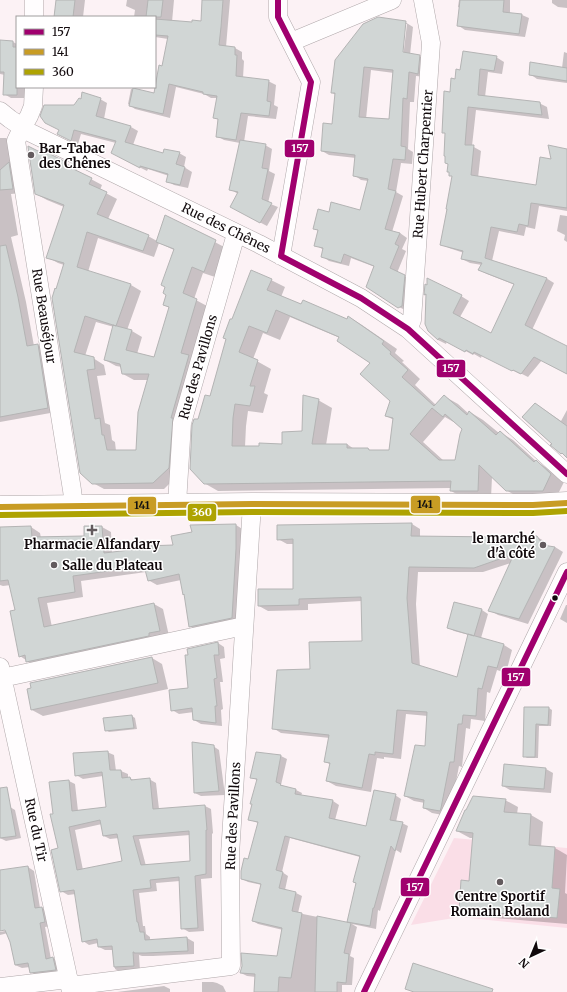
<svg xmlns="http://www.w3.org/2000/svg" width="567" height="992" font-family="Merriweather,serif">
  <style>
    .green { fill: #fadee7 }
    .shadow { fill: #0003; fill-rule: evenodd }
    .building { fill: #d1d6d5; stroke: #b4b4b4; fill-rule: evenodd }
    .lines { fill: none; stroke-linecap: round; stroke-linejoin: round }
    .minor-casing { stroke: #afa7a9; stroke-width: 19 }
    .major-casing { stroke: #afa7a9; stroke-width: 23 }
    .minor { stroke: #fffdfe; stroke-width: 18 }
    .major { stroke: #fffdfe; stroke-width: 22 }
    .bus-1-casing { stroke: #fff; stroke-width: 9 }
    .bus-2-casing { stroke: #fff; stroke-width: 9 }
    .bus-3-casing { stroke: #fff; stroke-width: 9 }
    .bus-1 { stroke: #a0006e; stroke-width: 6 }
    .bus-2 { stroke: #c89c24; stroke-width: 6 }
    .bus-3 { stroke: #aea302; stroke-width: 6 }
    .poi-dot { fill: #635b5e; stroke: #fff; stroke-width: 1.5 }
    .bus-dot { fill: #11090c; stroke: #fff; stroke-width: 1.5 }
    .labels { text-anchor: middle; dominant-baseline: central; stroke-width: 3; stroke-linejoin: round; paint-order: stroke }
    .poi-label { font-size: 13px; font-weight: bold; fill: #11090c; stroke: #fff; text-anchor: start }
    .street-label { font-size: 13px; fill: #11090c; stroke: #fff }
    .line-badge { stroke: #fff; stroke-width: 1.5 }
    .badge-label { font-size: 11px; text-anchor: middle; font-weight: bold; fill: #fff }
    .pale-badge-label { font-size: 11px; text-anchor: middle; font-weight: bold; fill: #111 }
  </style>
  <rect width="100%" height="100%" fill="#fcf2f5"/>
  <path class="green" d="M454 838 567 848V928L460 917 411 925Z"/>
  <path class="shadow" d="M60 0H85L83 17H55Z
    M127 0H174L172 22 193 23 202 22 203 0H230L226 47 235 48 242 52V59L244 61 243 78 268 81 276 85 274 105 278 107 276 119 248 116 244 142 265 145 272 149 269 171 275 174 268 203 278 207 267 226 238 211V194L230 189 240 143 224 140 217 136 219 120 214 117 217 98H211L204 94 176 87 170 118 135 109 128 104 131 89 154 94 163 67 168 39 155 37V17H134L135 10 126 6Z
    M459 0H510V14L522 15 529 18 525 37 465 30 459 26 461 8 458 7Z
    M552 0H567V8L558 7 552 3Z
    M405 22 413 27 410 55 419 56 427 60 426 77 416 76 414 102H410L408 149 413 152 412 164 401 163 396 192 403 196 392 232 400 233 407 238 402 249 406 251 397 273 412 280 407 311 399 307 375 267 351 258 349 266 329 261 322 256 324 250 315 245 319 231 314 228 329 213 360 211 368 181 361 180 354 175 356 158 329 155 322 151 333 125 336 95 332 93ZM404 24H407L403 58 401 57ZM371 70 394 73 390 121 366 119Z
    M0 42H13L17 44V87H28V98H11L4 94 5 75 0 74Z
    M564 52 567 53V83L537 79 530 74 562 68Z
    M496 57 504 62 502 74 488 72 485 97 539 103 547 107 549 119 476 110 472 146 481 151 478 178 537 186 567 176V211L539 206 535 229 526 227 524 236 499 231 492 261 546 278 554 283 532 330 567 347V374L542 360 528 377 520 373V374L482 355 481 358 474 354 473 355 447 341 446 344 438 340 428 330 427 296 425 295 426 286 461 296 469 301 460 317 492 335 515 285 487 274 479 270 482 265 470 263 462 259 464 253 449 248 441 244 453 177 450 175 449 165 446 163V134L443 132 451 93 456 80 461 71Z
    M100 99 107 103 104 119 131 127 138 131 133 145 163 155 179 153 186 157 184 167 192 172 188 188 174 185 167 181 169 176 148 169 147 171 119 157 116 143 81 134 78 144 65 137 75 106Z
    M0 138H6L14 143 21 193 11 194 18 235 11 237 26 302 34 346 38 345 46 350 56 412 0 422Z
    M45 155 66 163 77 169 76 171 102 185 100 190 117 199 108 219 148 236 157 241 166 216 226 248 215 277 203 273 194 299 207 306 179 474 164 489H104L93 483 57 290 64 265 58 263 47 257 64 207 47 200 36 194ZM98 238 154 257 159 243 174 250 167 295 164 305 170 308 154 358 137 354 142 337 132 331 127 330 141 291 131 285 88 272ZM96 322 114 327 105 360 116 366 122 367 123 374 134 380H149L137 451H116L115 442 112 440 110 425 105 423 97 376 106 375 104 365 93 358 85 356Z
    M560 215 567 216V242L564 240 565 235 557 231Z
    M271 280 285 287 281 297 347 320 349 317 362 325 397 349 395 353 404 361 402 362 420 379 415 385 436 405 444 396 458 404 469 414 470 412 483 420 499 433 500 432 513 440 537 462 549 469 564 482 556 498H520L506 490 492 477 491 498H464L451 491V488L218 491 204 483 199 420 210 397 232 320ZM290 317 340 338 371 363 391 401 386 416 394 420 390 451H372L368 449H354L347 444 326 445 332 408 318 400 303 432 283 445 245 447 246 426 248 411 263 413 268 395 264 393 271 369 253 359 263 333 280 340ZM445 417 457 424 463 429 456 461H444L423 442Z
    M536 404 561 421 567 410V457L562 453 553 444Z
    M412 524 420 529V537L502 538 537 537 546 542 549 547H555L563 552 528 624 498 615 489 610 511 563 483 572H418L416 604 420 667 458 679 469 635 454 631 448 627 482 610 488 614 481 638 504 645 512 650 506 673 497 670 490 693 487 692 485 721 471 719 470 729 466 728 462 767 459 766 450 813 448 816 432 813 424 808 425 803 414 801 405 796 426 747 428 716 406 714 401 759 384 757V759L377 758 371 792 336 786 327 781 331 765 326 762 330 738 281 733 273 728 311 670 363 642 362 601 308 604V610L268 611 259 606 294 590V544H287L278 539Z
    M236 525 244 530 240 623 199 632 190 626 185 595 184 594 181 580 157 585 148 580 146 572 81 581 83 597 47 603 52 627 154 604 163 609 169 636 36 667 20 656 16 610 11 585 3 586 0 585V527H31L40 533 41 538 85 537 102 527 111 532 112 553 174 546Z
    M566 605H567V623L560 619Z
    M218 643 224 647 225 658 220 659 223 682H220L223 709 221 710 222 726 201 724 194 720V712L179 714 172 710 190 689Z
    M152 658 162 664 168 689 43 716 32 710Z
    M525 708H549L552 710 551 726H539L538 758H527L524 756Z
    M132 716 135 718 137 729 109 732 106 730Z
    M213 746 219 750 225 795 201 796 195 793Z
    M107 752 114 755 116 771H121L128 774V778H130L135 781 149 779 156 783 159 809 205 806 211 809 213 833 212 834V878L201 879 204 931 189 932 182 928 180 881 156 883 157 891 139 893 143 926H145L146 934 150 937V941L187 938 194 942V954L153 956H142L139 955 140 971 122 973 115 969 113 950H105L99 947 98 943 89 945 83 941 76 894 68 895 61 891 59 849 54 815 69 781 75 784 78 811 107 808 103 776 83 779 76 775ZM102 824 104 836 110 839 119 838 123 862 83 870 75 830ZM190 835 191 862 146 866 139 839Z
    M257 753 281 756 287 759 281 785 285 787 296 790 302 793 301 796 333 801 339 805 335 820 367 827 395 795 401 799 396 822 402 823 408 826 401 853 396 850 380 911 378 910 376 929 352 924 348 921 357 884 354 882 360 857 290 838 282 872 288 876 285 890 296 893 302 896 298 913 352 924 357 927 350 956 354 958 352 985H342V992H255L256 977 247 976 241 973 278 957 283 930 258 924 253 921 262 885 248 882 242 879 249 860 259 823 255 822 249 819 258 781 252 777Z
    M546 769 553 773 551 793 510 790 503 786Z
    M505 800 518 807 517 814 531 815 543 822 541 847 555 848 567 855 565 893 567 894V924L472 916 460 909 470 882 474 838H470L457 831Z
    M10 807 15 810 21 838 6 841 0 838V809Z
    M28 867 34 871 40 908H42L48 911 51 926 45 927 51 959 53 958 59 962 62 973 37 976 31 972 30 967 22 968 15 965 11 941 8 933 0 935V932L10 930 0 929V871Z
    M202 982H213L217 983 223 986 226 992H202Z
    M164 986 170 989V992H178H117Z"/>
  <path class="building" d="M56 0H75L73 17H54Z
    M148 0H163L161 17H146Z
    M202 0H223L221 27 219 45 235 47V55H237L236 76 269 80 267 101 271 102 269 116 241 113 236 140 216 137 218 119 213 118 217 96 203 94V92L169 84 163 114 129 106 133 88 154 93 159 65 162 66 168 36 155 35V19L192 22V20L201 21Z
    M460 0H504L503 12 522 14 519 34 457 26Z
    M378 17 406 21 403 52 420 55 418 74 409 72 407 99 403 98 401 146 406 147 405 160 393 159 388 189 396 191 385 229 400 233 395 244 399 246 390 268 405 275 402 306 398 308 366 287 374 266 344 254 341 263 321 257 323 248 314 246 318 230 313 229 318 209 329 212 331 202 360 210 368 179 353 176 355 155 321 151 323 123 332 124 335 93H331L335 60 363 24ZM364 67 393 70 389 119 359 117Z
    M0 40 13 41V47H17V95H3L4 72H0Z
    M463 51 497 56 494 71 480 69 478 95 540 102 542 115 468 107 465 145H474L471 175 536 185 540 157 551 159 548 145 567 149V208L531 203 528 226 519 224 517 232 491 227 485 258 547 278 525 325 567 346V374L534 357 521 374 513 370 512 371 474 352 473 354 466 350 465 352 439 338 438 340 428 331 425 324 426 294 424 295 425 284 427 285V278L462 295 453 313 491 333 514 284 478 270 482 263 461 259 463 251 440 245 447 209H446L452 176H449V172H447L448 164 445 163V156H444L445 133H442L444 91 450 92 451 78 455 79 456 69 460 70Z
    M530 62 567 68V81L529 75Z
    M82 92 101 98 96 116 131 126 125 142 163 153 164 149 180 152 176 164 185 167 180 185 166 182 168 174 140 166V168L111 153 116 141 74 130 71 141 57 134 59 130 45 123 40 116 44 105H74L79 98 81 99Z
    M240 140 266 144 262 168 268 169 262 199 272 203 260 223 230 207 238 192 229 190Z
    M28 146 44 154 46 152 66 162 65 165 92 178 89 184 107 192 97 214 149 235 143 251 87 232 77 267 131 284 116 326 85 316 74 352 94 357 95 369 87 370 95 419 100 418 102 435H104L107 450H136L138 412 149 374H122L120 364 104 360 113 325 132 330 126 350 154 357 169 307 163 305 166 295 163 293 165 287 161 285 174 249 156 242 165 215 216 240 204 272 192 267 183 293 197 299 181 353 189 355 171 418H173L169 468 153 483 92 484 80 473 52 298 55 288 56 289 64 263 46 258 64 205 35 194 28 147Z
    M9 162 13 189 0 190V170Z
    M6 245 18 297 27 346 38 344 48 408 0 417V246Z
    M251 270 272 279 267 290 301 304 303 300 347 319 348 316 384 341 382 344 391 352 390 354 408 370 402 377 434 406 444 395 467 415 469 411 496 435 500 431 534 462 536 460 551 474 543 491H506L479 465 478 491H450L451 481 204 484 190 469 192 425 194 419H198L205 395 210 396 226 339 223 338 230 319H232ZM276 310 339 337 337 341 370 363 360 374 390 401 385 416 393 418 389 450H369L368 448H347V444H312L319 399 303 395 302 431 282 432V444L259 443V446H232L233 418 235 404 250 406 255 386H250L258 360 239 352 249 326 267 333ZM432 408 443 417 445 414 462 429 460 434 455 460H439L410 434Z
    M535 403 567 426V458L562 453 561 454 550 445 552 444 522 417Z
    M412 523 411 536 501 537V536H537L543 545 555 547 519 619 488 611 514 554 474 568 409 567 407 598 412 663 457 677 468 634 504 644 497 668 488 666 482 689 478 688 476 716 463 715 462 724H458L454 762H450L441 808 440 811 423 808 424 800 404 796 415 745 425 746 427 712 397 710 393 754 375 752V755L369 754 362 788 326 781 330 763 324 762 329 735 272 729 277 670 310 669 309 642 362 641 361 597 299 599V605L258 606V589H293V539L277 540V525Z
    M236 524V549L232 618 189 627 184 594 183 595 179 574 148 581 144 566 73 576 75 592 38 598 44 627 154 603 160 631 149 633V636L26 662 25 655 19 657 10 611 15 610 8 580 0 581V527L31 526 32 537 84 536V526H102L104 553 147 548 146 546 173 545 171 536 192 532 190 525Z
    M454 602 482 609 474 636 447 628Z
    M218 642 219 655H214L217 678 214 679 217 706H215L216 723 193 720 192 708 171 711 169 690 188 688 185 655H188L187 649Z
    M152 657 158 683 31 710 27 689 31 688 30 683Z
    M524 707H549L548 725 536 724 535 757H523Z
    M132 715 134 728 105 731 103 718Z
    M192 742 214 745 219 791 194 793Z
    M108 751 110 770H121L122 778 130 777 131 780 150 778 153 809 205 805 207 830H206V874L195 876 198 928 181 929 179 877 150 880 151 888 133 890 137 922H138L140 932H144L145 940 187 937 188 951 146 953H134V952H133L134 966 114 967 112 946 98 947 97 939 82 942 74 890 60 892 51 850 58 848 50 814H53L49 782 69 780 72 811 106 807 102 772 75 776 73 753ZM100 820 103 836 117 834 122 861 77 870 69 827ZM189 831 190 861 141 865 133 836Z
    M256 752 281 755 276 782 281 784 280 785 296 789 295 794 333 800 329 818 366 826 374 790 396 794 390 820 403 822 395 851 391 846 374 908H373L370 926 347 922 356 883 353 882 360 856 285 836 276 870 283 872 279 888 296 892 292 911 302 913 291 978 279 977 278 992H254L255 974 240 973 242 966 241 953 277 956 282 928 252 921 261 884 241 879V871L244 858 248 859 258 822 248 820 252 804H250L257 779 250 778Z
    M504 764 546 768 544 789 502 786Z
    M7 787 16 836 0 838V788Z
    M473 796 506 799 504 812 531 814 529 845 555 847 552 888 560 889 557 918 459 910 461 880 469 881 473 833 456 831 465 810H466Z
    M28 866 35 908 42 907 45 922 40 923 46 959 53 957 56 970 30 973 28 963 15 965 10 942 5 930 0 931V870Z
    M317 916 351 923 344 953 349 954 346 983 337 982V992H315Z
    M413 963 493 989 492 992H414L405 989Z"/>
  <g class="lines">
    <defs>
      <path id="minor" d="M278 0V17L311 82 281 256
        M34 17V0
        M291 42 392 0
        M34 87 33 106 29 116 22 128 16 141 72 490 74 506
        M0 111 10 119 29 132 259 244 361 298 408 329 567 474
        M408 329 412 320 431 43 423 0
        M177 504 182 423 236 234
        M0 667 67 972 71 992
        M2 678 244 626
        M70 986 231 966 230 855 252 504
        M0 987 69 979
        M364 992 567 572"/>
      <path id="major" d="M0 507 252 504 533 505 567 503"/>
    </defs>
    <use href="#minor" class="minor-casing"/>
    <use href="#major" class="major-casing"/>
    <use href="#minor" class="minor"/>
    <use href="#major" class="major"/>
    <defs>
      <path id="bus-1" d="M278 0V17L311 82 281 256 361 298 408 329 567 474
        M364 992 567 572"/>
      <path id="bus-2" d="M0 507 252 504 533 505 567 503"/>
      <path id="bus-3" d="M0 515 252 512 533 513 567 511"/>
    </defs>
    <use href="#bus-1" class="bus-1-casing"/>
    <use href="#bus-2" class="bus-2-casing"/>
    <use href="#bus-3" class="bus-3-casing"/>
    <use href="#bus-1" class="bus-1"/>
    <use href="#bus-2" class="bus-2"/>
    <use href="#bus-3" class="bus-3"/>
  </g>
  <g class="poi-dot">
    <circle cx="31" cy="155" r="4"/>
    <path d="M90 524h4v4h4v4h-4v4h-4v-4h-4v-4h4z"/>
    <circle cx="543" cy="545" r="4"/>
    <circle cx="54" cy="565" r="4"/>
    <circle cx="500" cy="882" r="4"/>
  </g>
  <circle class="bus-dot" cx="555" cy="598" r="3.5"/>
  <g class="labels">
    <g class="poi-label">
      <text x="39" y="148">Bar-Tabac<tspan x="39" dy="15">des Chênes</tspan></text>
      <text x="535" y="538" text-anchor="end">le marché<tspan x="535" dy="15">d'à côté</tspan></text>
      <text x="92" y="544" text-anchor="middle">Pharmacie Alfandary</text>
      <text x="62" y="565">Salle du Plateau</text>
      <text x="500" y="896" text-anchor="middle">Centre Sportif<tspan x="500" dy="15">Romain Roland</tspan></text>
    </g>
    <g class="street-label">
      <text transform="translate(423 164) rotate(-86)">Rue Hubert Charpentier</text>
      <text transform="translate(226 228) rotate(26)">Rue des Chênes</text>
      <text transform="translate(44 316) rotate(81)">Rue Beauséjour</text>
      <text transform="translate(198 367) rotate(-74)">Rue des Pavillons</text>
      <text transform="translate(233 816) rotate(-87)">Rue des Pavillons</text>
      <text transform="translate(36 830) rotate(78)">Rue du Tir</text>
    </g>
  </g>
  <g class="line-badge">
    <rect x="284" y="139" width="31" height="19" rx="4" fill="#a0006e"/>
    <rect x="436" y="359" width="30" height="19" rx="4" fill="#a0006e"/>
    <rect x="410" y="495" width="31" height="19" rx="4" fill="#c89c24"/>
    <rect x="127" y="496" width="30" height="19" rx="4" fill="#c89c24"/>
    <rect x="187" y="503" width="30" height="19" rx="4" fill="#aea302"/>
    <rect x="501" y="667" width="30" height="20" rx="4" fill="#a0006e"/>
    <rect x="400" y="877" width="30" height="20" rx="4" fill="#a0006e"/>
  </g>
  <g class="badge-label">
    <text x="300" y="152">157</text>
    <text x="451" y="372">157</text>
    <text x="202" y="516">360</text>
    <text x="516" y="681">157</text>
    <text x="415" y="891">157</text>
  </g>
  <g class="pale-badge-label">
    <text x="425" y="508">141</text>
    <text x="142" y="509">141</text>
  </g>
  <rect x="16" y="16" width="140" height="72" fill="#ffffff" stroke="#a09d9e"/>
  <rect x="24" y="29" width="20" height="6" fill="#a0006e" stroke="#a09d9e"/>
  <text x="52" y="36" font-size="12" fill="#11090c">157</text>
  <rect x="24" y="49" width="20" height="6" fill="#c89c24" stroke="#a09d9e"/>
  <text x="52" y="56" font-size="12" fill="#11090c">141</text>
  <rect x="24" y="69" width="20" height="6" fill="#aea302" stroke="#a09d9e"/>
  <text x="52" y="76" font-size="12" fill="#11090c">360</text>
  <g transform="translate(531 956) rotate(224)" stroke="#ffffff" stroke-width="3" paint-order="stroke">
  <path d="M0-3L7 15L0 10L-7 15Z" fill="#11090c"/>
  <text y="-6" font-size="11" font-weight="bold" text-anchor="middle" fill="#11090c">N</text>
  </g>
</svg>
